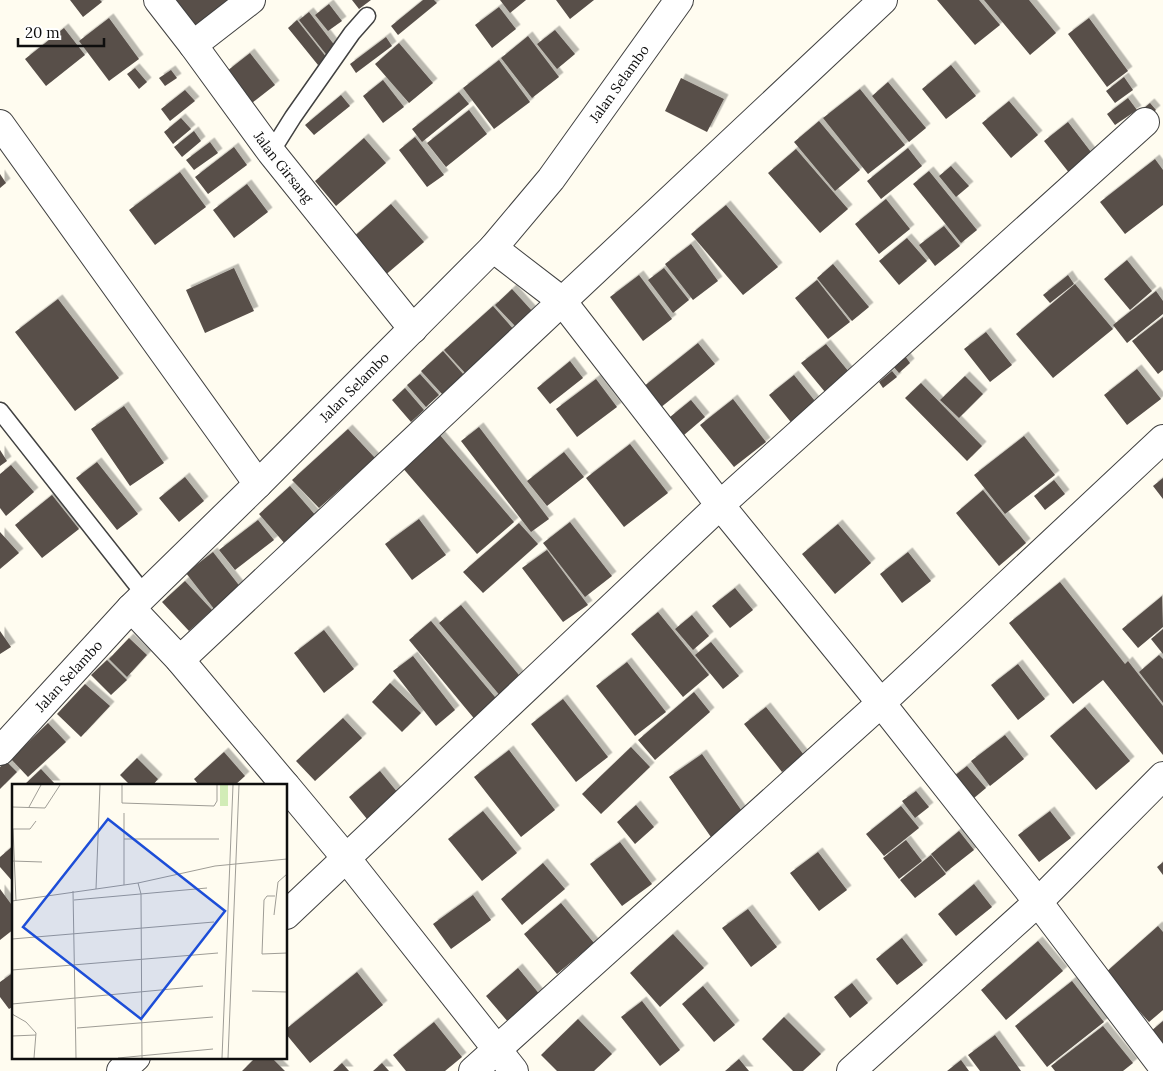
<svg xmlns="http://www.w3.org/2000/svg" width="1163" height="1071" font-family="Lora,serif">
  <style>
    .building { fill: #584f4a; filter: url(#shadow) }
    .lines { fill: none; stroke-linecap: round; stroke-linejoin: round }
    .service-casing { stroke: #414141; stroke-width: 19 }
    .minor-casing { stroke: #414141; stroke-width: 30 }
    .tertiary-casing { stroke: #414141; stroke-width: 30 }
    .service { stroke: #fff; stroke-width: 16 }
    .minor { stroke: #fff; stroke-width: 28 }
    .tertiary { stroke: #fff; stroke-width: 28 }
    .labels { text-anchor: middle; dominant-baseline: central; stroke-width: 5; stroke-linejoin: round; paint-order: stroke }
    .street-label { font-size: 14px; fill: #0e0e0e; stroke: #fff }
    .inset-road { fill: none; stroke: #9f9d96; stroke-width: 1 }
    .view { fill: #1d4ed8; fill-opacity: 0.15; stroke: #1d4ed8; stroke-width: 2.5 }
    .inset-edge { fill: none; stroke: #0e0e0e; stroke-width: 2.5 }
  </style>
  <defs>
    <filter id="shadow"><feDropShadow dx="4.5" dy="-4.5" stdDeviation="0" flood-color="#0004"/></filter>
  </defs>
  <rect width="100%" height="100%" fill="#fffcf0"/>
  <path class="building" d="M70 0H100L102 2 83 17Z
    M164 0H243L193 38Z
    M352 0H371L359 9Z
    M423 0H434L437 3 398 35 391 26Z
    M500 0H526L510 13Z
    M556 0H594L570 19Z
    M937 0H979L1000 25 975 45Z
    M984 0H1029L1056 33 1030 55Z
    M329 4 342 21 328 31 315 15Z
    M499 7 516 29 492 48 475 25Z
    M309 12 339 51 329 58 299 20Z
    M109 18 139 59 109 81 79 41Z
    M1089 18 1128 71 1107 87 1068 34Z
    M297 20 327 58 318 65 288 28Z
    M64 28 85 55 46 86 25 59Z
    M555 30 575 54 557 69 537 44Z
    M528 36 559 77 532 98 501 58Z
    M386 37 392 46 356 73 350 64Z
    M399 43 433 83 409 103 375 64Z
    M250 53 275 85 252 103 227 71Z
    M499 60 530 102 494 129 463 88Z
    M951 65 976 96 946 119 922 89Z
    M135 68 147 82 139 89 127 74Z
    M171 70 177 78 165 86 159 78Z
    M1124 77 1133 90 1115 103 1106 91Z
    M681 78 724 99 707 132 665 111Z
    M383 80 404 107 383 123 363 96Z
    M888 82 926 128 909 142 872 96Z
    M860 89 905 145 868 174 823 118Z
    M185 90 195 101 170 121 161 109Z
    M459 92 469 104 422 142 412 129Z
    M341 95 350 106 314 135 305 125Z
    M1128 98 1137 110 1115 125 1107 114Z
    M1009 101 1038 135 1011 158 982 123Z
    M1150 103 1156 110 1144 120 1138 113Z
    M469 110 487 134 446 167 427 143Z
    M181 118 191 129 173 144 164 132Z
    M819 121 860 170 835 191 794 142Z
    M1068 122 1094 156 1070 174 1044 141Z
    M194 131 201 141 182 157 174 147Z
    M415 137 444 175 427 187 399 150Z
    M364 138 386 163 336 206 315 181Z
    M210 142 218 153 194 170 186 160Z
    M234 147 247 165 208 194 195 177Z
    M908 148 922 166 881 199 867 181Z
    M796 149 848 209 820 233 768 173Z
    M1155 159 1163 170V205L1125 234 1100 202Z
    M951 166 969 186 956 197 939 176Z
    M929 171 977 230 961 243 913 184Z
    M180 172 206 207 155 245 129 210Z
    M0 174 6 183 0 188Z
    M247 184 268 212 234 238 213 210Z
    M886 199 910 229 879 254 855 224Z
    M391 204 424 242 383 277 350 240Z
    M726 205 778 267 743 295 691 234Z
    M944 226 960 246 935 266 919 245Z
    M907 238 927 261 899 285 879 261Z
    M691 244 718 281 693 300 665 264Z
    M1127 260 1152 291 1130 310 1104 279Z
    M833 264 869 307 852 321 817 278Z
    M234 268 254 311 205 333 186 290Z
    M664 268 689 300 673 313 648 280Z
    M639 275 672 319 643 341 610 297Z
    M1068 275 1074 284 1050 303 1043 295Z
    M817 280 850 322 828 339 795 298Z
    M1075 284 1113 329 1053 378 1016 334Z
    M512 289 533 312 516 327 495 305Z
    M1156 291 1163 301V314L1127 343 1113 325Z
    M58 299 119 378 75 411 15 332Z
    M493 306 515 331 466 374 444 350Z
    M1163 317V370L1158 374 1132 341Z
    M986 332 1012 365 990 382 964 349Z
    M698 343 715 364 660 408 643 387Z
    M826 344 849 372 825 392 801 363Z
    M443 351 464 375 442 394 421 371Z
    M905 356 910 363 899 373 893 366Z
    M570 361 583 378 550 404 537 388Z
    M1137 369 1161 399 1127 425 1104 395Z
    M892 371 897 377 883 388 879 382Z
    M420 374 439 395 426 407 407 385Z
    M794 375 823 411 798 431 769 395Z
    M965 376 983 394 959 418 940 400Z
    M596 379 617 407 577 437 556 409Z
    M921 383 982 446 967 461 905 398Z
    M405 388 424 410 411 422 392 400Z
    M733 399 766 442 734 467 700 425Z
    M691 400 705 417 684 435 670 417Z
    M124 406 164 463 130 486 91 429Z
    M479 427 549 519 531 532 461 441Z
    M348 429 375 458 319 508 292 480Z
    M439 434 514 522 477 554 401 466Z
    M1024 436 1055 475 1005 514 974 475Z
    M630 444 668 493 624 527 586 478Z
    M0 450 7 461 0 466Z
    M564 452 584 477 547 506 527 481Z
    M97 462 138 514 117 530 76 478Z
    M11 465 34 492 6 516 0 508V474Z
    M185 477 204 501 179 522 159 498Z
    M1163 478V499L1153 486Z
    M1054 480 1065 494 1045 510 1034 496Z
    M290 486 317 517 286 545 259 514Z
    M983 490 1026 543 999 566 956 513Z
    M52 495 79 529 42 558 15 525Z
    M419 519 446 555 412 580 385 544Z
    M258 520 274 540 235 570 219 550Z
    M570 522 612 576 585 597 543 543Z
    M519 523 538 544 483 593 463 572Z
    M838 524 871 563 835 594 802 554Z
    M0 532 19 553 0 569Z
    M547 550 588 605 563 622 522 568Z
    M213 552 245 593 218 614 186 573Z
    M908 552 931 581 902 603 880 574Z
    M185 581 212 610 189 631 162 602Z
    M1060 582 1125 664 1128 661 1163 706V755L1103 680 1073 704 1009 623Z
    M735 588 753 610 730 628 712 606Z
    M1162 596 1163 627 1138 648 1122 629Z
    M461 605 523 680 502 698 439 623Z
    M658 612 709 675 683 697 631 634Z
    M692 615 709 636 693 650 675 629Z
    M431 621 500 703 477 722 409 640Z
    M1163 629V654L1151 639Z
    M324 630 354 669 324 693 294 653Z
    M0 631 11 647 0 654Z
    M129 638 147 655 127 677 109 659Z
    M711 642 739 676 723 689 695 655Z
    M1159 655 1163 659V703L1139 672Z
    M413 656 455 710 436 726 393 671Z
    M107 660 127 680 111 695 91 675Z
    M627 662 666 712 635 736 596 686Z
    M1018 664 1045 699 1018 720 991 685Z
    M390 683 421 713 402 732 372 702Z
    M85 684 110 706 81 737 57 714Z
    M694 692 710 712 655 760 638 740Z
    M563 699 608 757 576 782 531 724Z
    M766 707 804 755 782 772 744 724Z
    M1085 707 1130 761 1096 790 1050 736Z
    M343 718 362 738 315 781 296 761Z
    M48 723 66 742 28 777 11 759Z
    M1005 735 1024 759 990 786 971 761Z
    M631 747 650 767 601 814 582 794Z
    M509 750 555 810 521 837 474 777Z
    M224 752 245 776 235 785H199L194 779Z
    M702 754 746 817 713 840 669 777Z
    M137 758 158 779 153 785H130L120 775Z
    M6 761 17 772 0 789V767Z
    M967 766 986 788 968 803 949 780Z
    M41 769 56 785H24Z
    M380 771 398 793 367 819 349 797Z
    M916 791 929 807 915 818 902 801Z
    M636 805 654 827 635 844 617 822Z
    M901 806 919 828 884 856 866 834Z
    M483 811 517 853 482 881 448 839Z
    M1050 811 1071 838 1039 862 1018 835Z
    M959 831 974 850 946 872 931 854Z
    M906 840 922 861 899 879 883 858Z
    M620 842 652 884 622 906 590 864Z
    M14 845V883L0 867V857Z
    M818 852 847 890 819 911 790 873Z
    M931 855 946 874 915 898 900 880Z
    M1163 862V875L1157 867Z
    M543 863 565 889 522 925 501 899Z
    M974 884 992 907 956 936 938 914Z
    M0 889 14 908V929L0 940Z
    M473 895 491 920 451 949 433 924Z
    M561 903 594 943 557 974 524 934Z
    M748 909 777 947 751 967 722 928Z
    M1158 926 1163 932V1010L1149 1022 1105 973Z
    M673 934 704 968 660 1007 630 973Z
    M902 938 923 965 897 985 876 959Z
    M1038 941 1063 971 1006 1020 981 990Z
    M518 968 541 996 509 1023 486 996Z
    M14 972V1006L9 1009 0 997V982Z
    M357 972 383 1005 310 1063 286 1034V1029Z
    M1072 981 1104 1022 1047 1067 1015 1026Z
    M852 983 868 1003 850 1018 834 997Z
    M703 986 735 1025 714 1042 682 1004Z
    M642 1001 680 1050 660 1066 621 1017Z
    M784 1017 821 1054 803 1071H793L762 1039Z
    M578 1019 612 1054 594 1071H557L541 1055Z
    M1163 1021V1047L1151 1031Z
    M434 1022 462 1057 445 1071H406L393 1055Z
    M1103 1026 1133 1063 1123 1071H1055L1051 1066Z
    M995 1035 1021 1071H980L968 1055Z
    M256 1057H271L285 1071H242Z
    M739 1059 749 1071H725Z
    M961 1060 969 1071H947Z
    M342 1063 349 1071H333Z
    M382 1063 389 1071H373Z"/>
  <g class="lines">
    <defs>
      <path id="service" d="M271 152 293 117 352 33 367 16
        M0 411 145 595"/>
      <g id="minor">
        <path id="s1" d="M158 0 193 45 271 152 413 329"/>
        <path d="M193 45 251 0"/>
        <path d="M0 124 258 484"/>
        <path d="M493 248 562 301 720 505 881 703 1038 902 1163 1067"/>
        <path d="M131 608 180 660 285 785"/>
        <path d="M180 660 883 0"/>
        <path d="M286 786 346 858 514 1071"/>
        <path d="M286 915 720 505 1145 122"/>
        <path d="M121 1071 136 1057"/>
        <path d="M473 1071 881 703 1163 439"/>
        <path d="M851 1071 1038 902 1163 776"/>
      </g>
      <g id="tertiary">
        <path id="s2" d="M0 751 131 608 258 484 493 248 551 179 679 0"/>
      </g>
    </defs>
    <use href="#service" class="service-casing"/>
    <use href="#minor" class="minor-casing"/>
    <use href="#tertiary" class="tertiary-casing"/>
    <use href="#service" class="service"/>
    <use href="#minor" class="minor"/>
    <use href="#tertiary" class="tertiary"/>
  </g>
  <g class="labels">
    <g class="street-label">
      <text stroke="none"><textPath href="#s2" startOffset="912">Jalan Selambo</textPath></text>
      <text stroke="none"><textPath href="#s1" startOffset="209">Jalan Girsang</textPath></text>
      <text stroke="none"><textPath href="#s2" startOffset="508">Jalan Selambo</textPath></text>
      <text stroke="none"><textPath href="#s2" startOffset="102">Jalan Selambo</textPath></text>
    </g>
  </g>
  <g transform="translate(12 784)">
    <rect width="275" height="275" fill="#fffcf0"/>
    <path d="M208 1H216V22H208Z" fill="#d2ecb7"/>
    <path class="inset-road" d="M110 1V19L202 22 205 17V1M0 23 33 24 48 1M17 23 29 1M0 45H18L24 37M1 45 4 117M112 55H207M0 77 30 78M126 99 129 110 130 274M112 101V29M84 105 88 1M61 107 64 274M263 112H255L252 116 250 170 275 169M62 116 195 104M0 117 126 99 203 82 275 75M262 131 266 98 275 90M0 155 202 138M0 186 206 169M240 207 275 208M0 220 191 202M0 230 14 238 24 249 22 274M65 244 201 233M0 252 24 251M106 274 201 265M210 274 221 1M216 274 227 1"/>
    <path class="view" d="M96 35 213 127 129 235 11 143Z"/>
    <rect width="275" height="275" class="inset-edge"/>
  </g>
  <path d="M18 38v8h86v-8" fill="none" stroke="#0e0e0e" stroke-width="2.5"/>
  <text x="25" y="38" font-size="15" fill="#0e0e0e" stroke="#ffffff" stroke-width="4" paint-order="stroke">20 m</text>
</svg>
